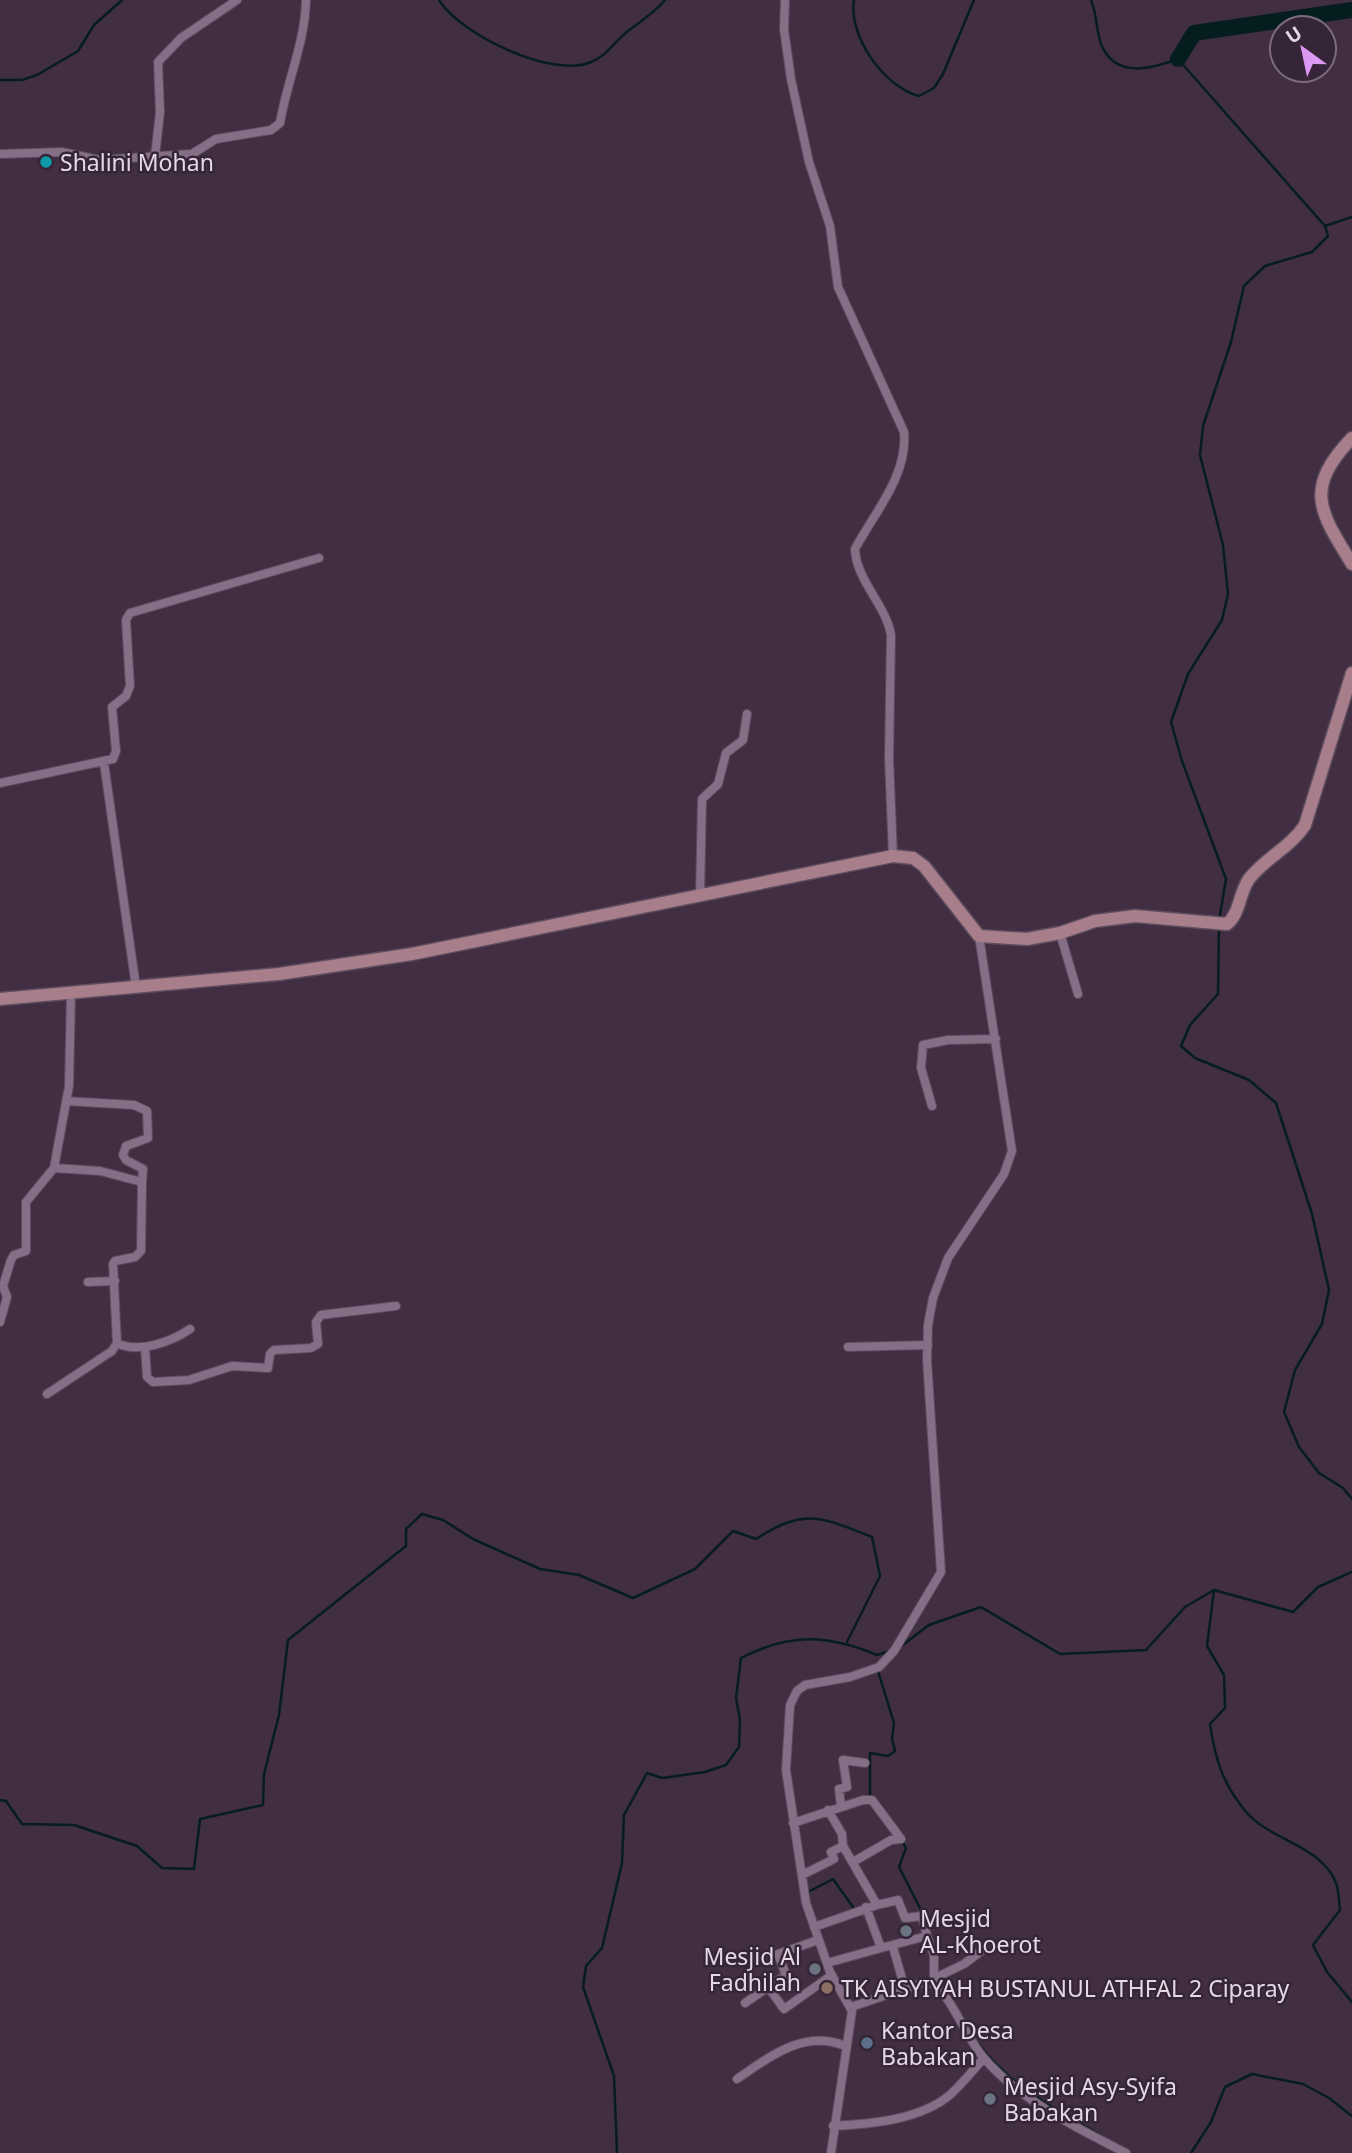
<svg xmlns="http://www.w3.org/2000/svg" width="1352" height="2153" font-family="'Noto Sans',sans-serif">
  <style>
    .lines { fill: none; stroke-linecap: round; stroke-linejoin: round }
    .stream { stroke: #051d1e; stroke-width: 2.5 }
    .river { stroke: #051d1e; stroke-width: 16 }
    .street-casing { stroke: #5c4c5e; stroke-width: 10 }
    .secondary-casing { stroke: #5c4c5e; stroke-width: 15 }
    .street { stroke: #846f86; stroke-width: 8 }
    .secondary { stroke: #a77e8a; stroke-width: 12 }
    .culture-dot { fill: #0f9aa8; stroke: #362438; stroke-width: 2.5 }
    .worship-dot { fill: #6b7280; stroke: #362438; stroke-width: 2.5 }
    .education-dot { fill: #8d6e63; stroke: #362438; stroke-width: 2.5 }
    .service-dot { fill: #5c6f8a; stroke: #362438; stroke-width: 2.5 }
    .labels { text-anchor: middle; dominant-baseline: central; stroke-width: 5; stroke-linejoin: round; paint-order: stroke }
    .poi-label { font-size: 23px; fill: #e4d8e5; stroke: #362438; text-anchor: start }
  </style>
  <rect width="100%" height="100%" fill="#412e42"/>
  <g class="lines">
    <path class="stream" d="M439 0C460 34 552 79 591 62 607 56 615 41 628 31 641 21 654 13 665 0
      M854 0C848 36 884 87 919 96L934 88 943 74 974 0
      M1091 0C1097 14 1096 30 1101 44 1115 79 1151 69 1178 59L1325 226 1352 217
      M0 80H22L37 75 78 51 94 25 122 0
      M1219 921 1226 879 1182 761 1171 722 1188 674 1222 620 1228 594 1223 545 1200 455 1203 426 1231 342 1244 286 1265 266 1312 252 1328 236 1325 226
      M1219 927 1218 994 1190 1025 1181 1046 1195 1058 1249 1080 1276 1103 1312 1214 1329 1290 1322 1324 1295 1370 1284 1412 1299 1447 1319 1473 1343 1488 1352 1499
      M1214 1590 1207 1646 1224 1675 1225 1708 1210 1724C1215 1759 1223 1785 1247 1813 1272 1841 1322 1846 1336 1883 1339 1891 1339 1902 1340 1910L1313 1945 1327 1972 1352 2002
      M900 1647 929 1625 981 1607 1060 1654 1146 1650 1185 1607 1214 1590 1293 1612 1318 1587 1352 1572
      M870 1796V1753L888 1756 895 1751 892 1739 894 1723 878 1671
      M0 1800 6 1801 22 1824 74 1825 137 1846 162 1868 194 1869 200 1819 263 1805 264 1774 279 1715 288 1640 406 1546V1529L422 1514 443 1520 473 1539 540 1569 579 1575 633 1598 695 1569 733 1531 756 1539C805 1507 821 1517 872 1537L880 1576 847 1642
      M902 1841 906 1848 899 1867 923 1914
      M806 1893 833 1879 855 1910
      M978 2043C1008 2085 1056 2109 1100 2135
      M617 2153 614 2076 583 1987 586 1966 602 1948 622 1863 624 1815 647 1773 662 1778 705 1772 726 1765 739 1747 740 1720 736 1698 741 1658C789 1633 827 1634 877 1655L890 1651
      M1191 2153 1211 2122 1225 2087 1252 2074 1303 2084 1329 2098 1352 2116"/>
    <path class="river" d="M1178 59 1194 33 1352 10"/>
    <defs>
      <path id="street" d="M785 0 784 29 791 79 809 162 830 226 838 287 904 432C908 476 874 513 855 549 856 580 886 605 891 635L889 758 893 856
        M0 154 62 152 99 160 192 154 216 139 271 130 280 123C287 81 305 43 306 0
        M155 156 160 112 158 62 181 38 237 0
        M104 763 136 987
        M0 783 113 759 116 751 112 707 126 696 130 686 126 620 130 613 319 558
        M700 896 702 799 718 784 726 753 743 740 747 714
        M1060 933 1078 994
        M71 993 69 1086 54 1168 100 1171 142 1182 141 1251 135 1257 115 1261 113 1264 117 1343C138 1354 171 1342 190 1329
        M66 1101 134 1105 147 1111 148 1138 126 1146 123 1155 126 1160 143 1169 142 1182
        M932 1106 921 1068 923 1045 948 1040 996 1039
        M88 1282 115 1281
        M0 1322 7 1297 3 1286 11 1260 14 1255 26 1251V1202L54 1168
        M145 1347 147 1377 153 1382 189 1380 232 1366 268 1368 270 1354 274 1350 311 1348 318 1344 316 1322 321 1315 396 1306
        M848 1347 928 1345
        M47 1394 112 1351 117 1343
        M841 1806 839 1789 847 1787 843 1760 865 1763
        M793 1823 863 1800H872L901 1839 891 1840 853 1862
        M802 1875 834 1859 831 1852 843 1846 842 1834 828 1810
        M866 1907 881 1948 927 1936 922 1916 905 1918 898 1900 877 1905
        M814 1927 877 1905 843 1846
        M927 1936 934 1955V1981
        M893 1947 905 1989
        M827 1963 881 1948
        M935 1978 964 1964 984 1949
        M768 1987 784 2009 832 1975
        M745 2003 786 1975 778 1954 818 1940
        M851 2007 922 1983 936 1984C955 2005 965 2035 983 2057 1019 2100 1077 2128 1126 2153
        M737 2079C769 2057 804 2029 845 2046
        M833 2126C871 2124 921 2120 951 2094 963 2083 973 2070 984 2058
        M831 2153 852 2011 830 1972 806 1903 786 1770 790 1705 797 1691 805 1685 850 1677 879 1667 894 1651 941 1572 927 1360 928 1325 933 1298 948 1258 1004 1174 1012 1151 979 936"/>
      <path id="secondary" d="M1352 438C1303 489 1320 512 1352 564
        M0 999 279 974 412 954 893 856 913 858 924 866 979 936 1027 939 1060 933 1095 921 1135 916 1227 924C1240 914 1239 893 1249 879 1265 858 1291 847 1305 825L1352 673"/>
    </defs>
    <use href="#street" class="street-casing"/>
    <use href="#secondary" class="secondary-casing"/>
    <use href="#street" class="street"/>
    <use href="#secondary" class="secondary"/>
  </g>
  <circle class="culture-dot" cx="46" cy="162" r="7"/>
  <g class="worship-dot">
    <circle cx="906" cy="1931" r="7"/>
    <circle cx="815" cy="1969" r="7"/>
    <circle cx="990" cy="2099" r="7"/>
  </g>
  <circle class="education-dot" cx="827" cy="1988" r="7"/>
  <circle class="service-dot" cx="867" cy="2043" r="7"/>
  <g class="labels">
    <g class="poi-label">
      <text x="60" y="162">Shalini Mohan</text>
      <text x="920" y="1918">Mesjid<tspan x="920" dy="26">AL-Khoerot</tspan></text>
      <text x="801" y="1956" text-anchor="end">Mesjid Al<tspan x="801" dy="26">Fadhilah</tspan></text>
      <text x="841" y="1988">TK AISYIYAH BUSTANUL ATHFAL 2 Ciparay</text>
      <text x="881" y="2030">Kantor Desa<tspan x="881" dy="26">Babakan</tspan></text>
      <text x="1004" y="2086">Mesjid Asy-Syifa<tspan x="1004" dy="26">Babakan</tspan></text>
    </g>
  </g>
  <g transform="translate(1303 49) rotate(327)"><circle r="33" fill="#362438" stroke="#7c6c7d" stroke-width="2"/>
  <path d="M0-5L12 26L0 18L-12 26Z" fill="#dc99f4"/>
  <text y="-10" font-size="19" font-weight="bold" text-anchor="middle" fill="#e4d8e5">U</text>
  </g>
</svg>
